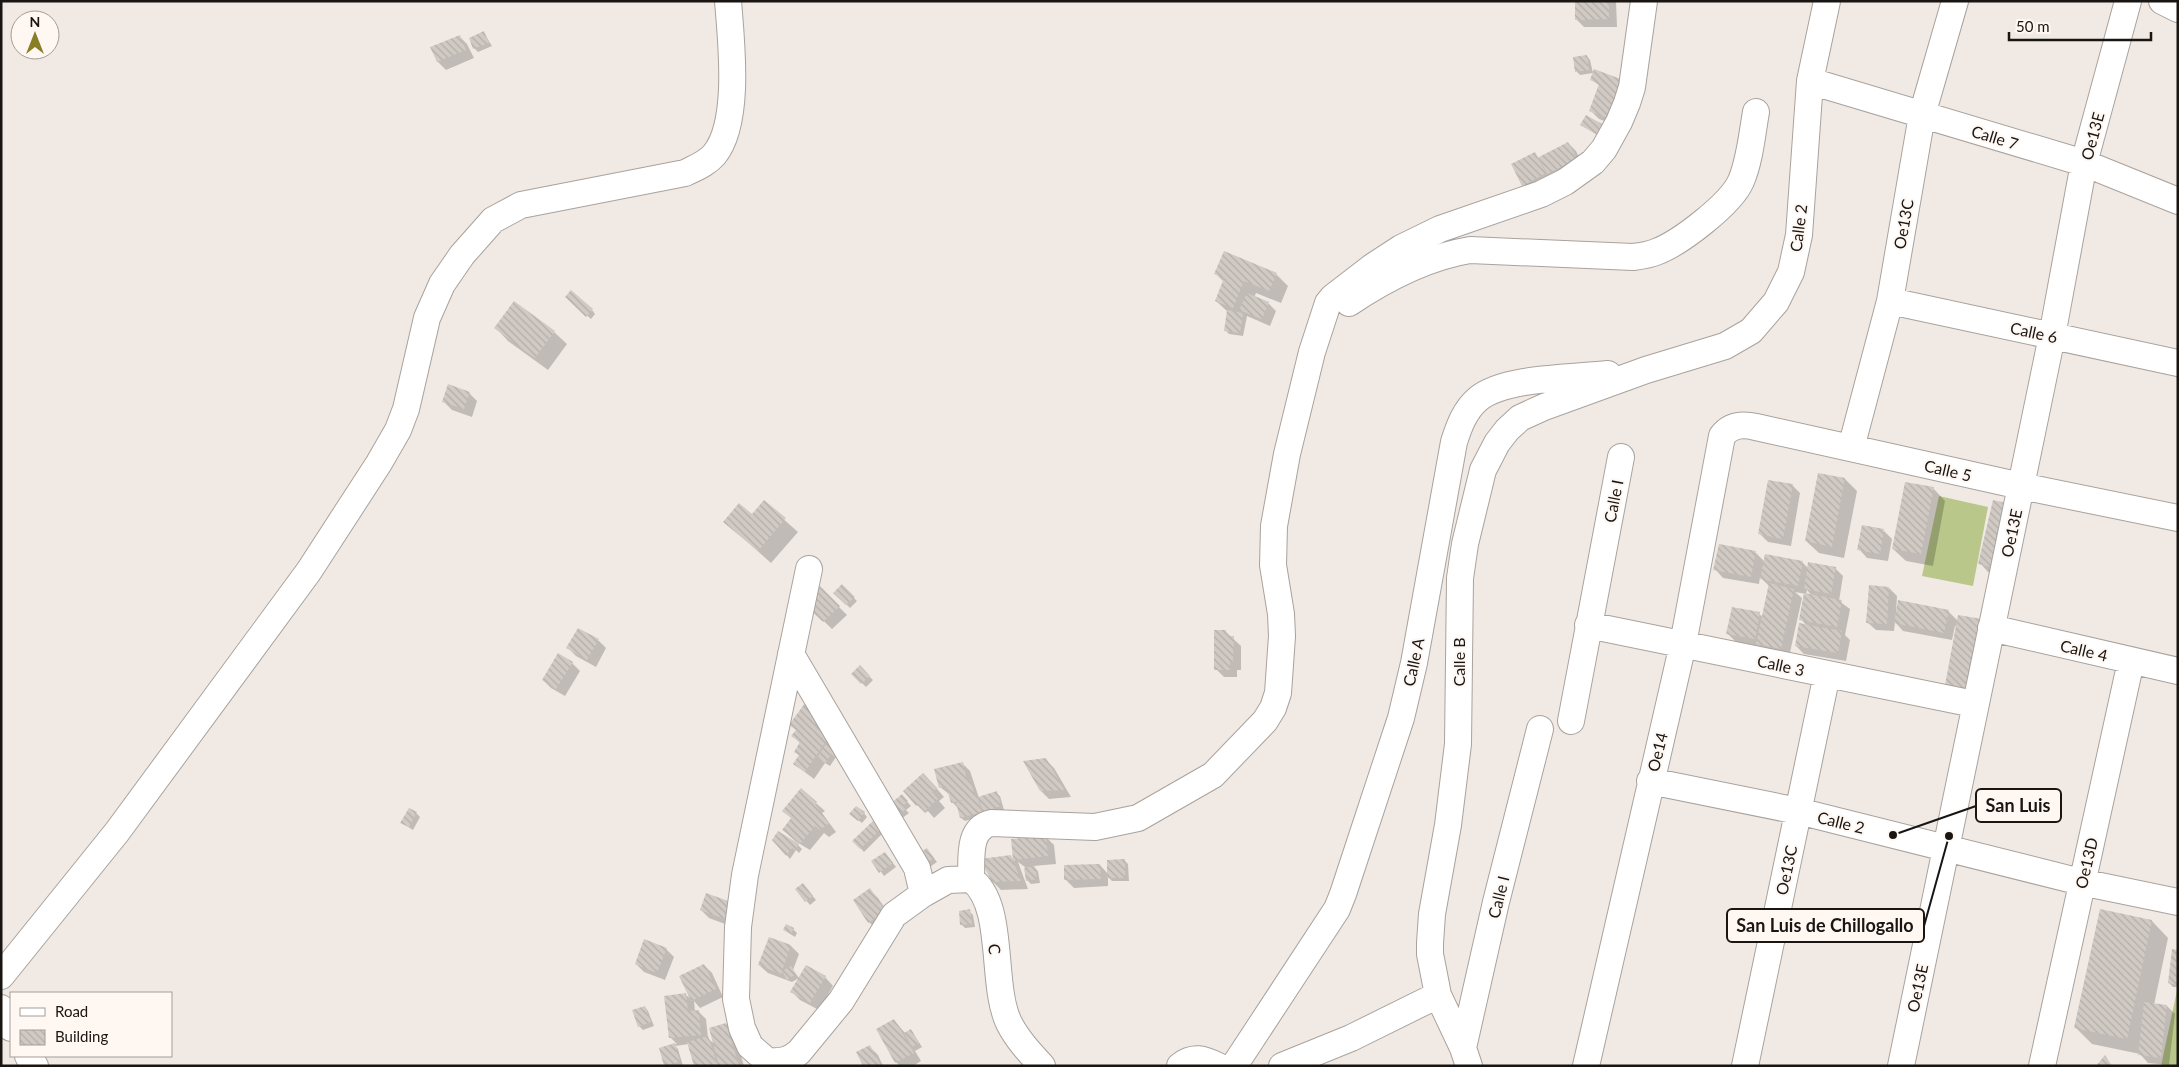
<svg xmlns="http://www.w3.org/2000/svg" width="2179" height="1067" font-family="Lato,sans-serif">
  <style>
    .pitch { fill: #bac78a }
    .shadow { fill: #0003; fill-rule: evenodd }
    .building { fill: url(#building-back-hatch) }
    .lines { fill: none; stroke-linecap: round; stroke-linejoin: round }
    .minor-casing { stroke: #a9a29d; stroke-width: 28 }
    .minor { stroke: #fff; stroke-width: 26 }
    .labels { text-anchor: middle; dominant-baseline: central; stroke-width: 4; stroke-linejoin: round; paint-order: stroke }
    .street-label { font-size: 16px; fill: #181513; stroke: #fff7f2 }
    .leader { fill: none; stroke: #181513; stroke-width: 2 }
    .callout-dot { fill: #181513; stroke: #fff7f2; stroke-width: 2 }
    .callout { fill: #fff7f2; stroke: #181513; stroke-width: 2 }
    .callout-label { font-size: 18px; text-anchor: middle; font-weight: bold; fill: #181513 }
  </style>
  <defs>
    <pattern id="building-back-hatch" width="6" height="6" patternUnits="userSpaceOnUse" patternTransform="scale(1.25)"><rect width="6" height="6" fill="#d1cac4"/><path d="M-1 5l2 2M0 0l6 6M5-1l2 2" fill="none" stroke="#b3ada8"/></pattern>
  </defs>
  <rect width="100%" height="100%" fill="#f1eae4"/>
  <path class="pitch" d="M1939 496 1988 507 1973 586 1922 576Z
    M2178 986V1066H2161Z"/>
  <path class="shadow" d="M1576 1H1616L1617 27H1584L1576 19Z
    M484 33 492 46 478 52 474 48Z
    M459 36 467 44 474 58 446 70 438 62 432 48Z
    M1587 56 1590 60 1593 73 1580 75 1576 71Z
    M1592 80 1626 82 1621 127 1599 119 1591 111 1600 86Z
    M1586 116 1609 142 1581 125Z
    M1568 143 1576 151 1584 167 1531 193 1523 185 1534 154 1539 158Z
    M1216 274H1276L1288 286 1281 303 1256 293 1254 298 1268 303 1276 311 1270 326 1247 316 1243 336 1229 334 1225 330 1228 312 1216 301 1224 282Z
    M566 297 592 310 595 314 591 319Z
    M496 328 554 332 567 344 548 370 508 341Z
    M469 393 477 401 472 417 452 410 444 402Z
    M1819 474 1845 479 1857 491 1844 558 1819 553 1806 541Z
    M1792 485 1800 493 1791 546 1768 542 1760 534Z
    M1933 488 1945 501 1933 566 1906 561 1893 549Z
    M1994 501 2009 577 1988 572 1980 563Z
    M764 502 798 532 771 563 725 522 752 516Z
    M1884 531 1892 539 1888 561 1867 558 1859 549Z
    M1755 552 1765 562H1802L1808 568H1835L1843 576 1839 601 1850 609 1845 635 1850 640 1846 661 1804 654 1796 646 1807 626 1801 619 1806 594 1795 592 1802 598 1789 657 1765 652 1760 646 1736 642 1728 634 1759 614 1763 617 1770 587 1760 577 1759 584 1723 578 1715 569ZM1807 590 1812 596 1806 595Z
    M842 586 857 601 850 608 835 593Z
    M820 588 847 615 832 629 805 603Z
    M1889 588 1897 596 1896 612 1948 611 1958 621 1957 627 1955 626 1952 640 1903 631 1895 622 1894 631 1876 630 1867 622Z
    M1225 631 1241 646V670H1237V677H1224L1216 669Z
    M598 640 606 648 596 667 576 656 568 648Z
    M572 663 580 671 565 696 551 688 543 680Z
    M860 667 873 680 866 687 853 674Z
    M791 725 841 738 836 757 830 766 825 763 814 779 794 764 800 756 795 752 801 744 793 736 797 731Z
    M1046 760 1054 768 1071 797 1049 799 1041 791Z
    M962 763 970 771 979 798 996 793 1000 796 1004 810 988 815 983 810 984 815 965 821 961 818 959 809 952 802 950 795 940 787Z
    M931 782 944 797 939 801 945 808 934 818 928 811 925 813 917 805Z
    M801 790 825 811 822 813 836 832 829 837 824 833 810 850 795 841 783 830 792 819 784 811Z
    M902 796 911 806 906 810 909 813 896 823Z
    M416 813 420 817 413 830 402 823Z
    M864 813 867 817 862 823 854 817Z
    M873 823 883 833 864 852 854 841Z
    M1046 837 1054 845 1056 864 1033 866 1038 871 1040 883 1031 884 1027 880 1025 867 1018 862 1028 889 1001 890 993 882 1010 856 1015 861 1013 840Z
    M774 840 795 842 802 849 799 853 796 850 790 859Z
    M885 853 896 867 884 876 873 861Z
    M930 853 937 862 924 871Z
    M1124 860 1128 864 1129 881H1112L1108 877V886L1074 888 1066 880 1100 865 1108 874Z
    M806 888 816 900 810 905 796 889Z
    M870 890 878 898 893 920 877 930 869 922 855 900Z
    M730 903 733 927 709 918 701 910Z
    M2101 910 2152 921 2168 938 2154 1005 2167 1006 2175 1014 2169 1065 2148 1063 2140 1054 2092 1044 2076 1028Z
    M969 911 973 915 975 927 965 928 961 924Z
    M793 929 797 933 795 937 784 930Z
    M770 938 791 946 799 954 793 970 799 978 792 982 768 973 759 965Z
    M666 949 674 957 665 980 644 972 636 964Z
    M2178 951V987H2173L2169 983Z
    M704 965 712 973 723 997 700 1008 694 1001 695 1011H698L706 1019 708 1038 714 1044 726 1024 734 1032 744 1066H696L689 1044 675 1046 678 1049 683 1066H665L660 1049 677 1044 670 1037 686 995 693 1001 681 976Z
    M825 977 833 986 819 1010 800 1000 792 992Z
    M645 1007 648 1011 654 1026 643 1030 639 1026Z
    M894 1020 905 1033 911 1030 922 1047 915 1051 921 1061 913 1066H900L896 1062Z
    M870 1047 878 1055 883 1066H865Z"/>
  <path class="building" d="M1575 1H1609V19L1575 20Z
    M484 31 489 43 473 49 469 38Z
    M460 35 466 50 437 62 430 47Z
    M1587 55 1589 70 1575 72 1573 57Z
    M1594 69 1626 81 1613 120 1589 111 1599 84 1590 80Z
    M1586 115 1611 129 1605 139 1580 125Z
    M1568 142 1577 159 1547 174 1539 157Z
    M1535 152 1546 173 1522 186 1511 164Z
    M1224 251 1277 273 1269 291 1244 281 1233 308 1215 301 1224 278 1214 274Z
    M571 290 593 309 586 317 565 297Z
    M1247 293 1269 302 1262 319 1239 310Z
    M514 301 555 331 535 358 494 328Z
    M1227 310 1243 313 1240 333 1224 331Z
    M448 384 470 392 464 409 442 402Z
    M1818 473 1845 478 1832 547 1805 541Z
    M1768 480 1793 484 1783 539 1758 534Z
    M1905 482 1934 487 1921 554 1892 549Z
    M764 500 786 518 758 551 723 522 739 503 752 514Z
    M1993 500 2016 505 2001 569 1978 564Z
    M1862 525 1884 529 1880 554 1857 550Z
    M1719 544 1756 551 1751 577 1713 570Z
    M1765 554 1803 561 1798 586 1760 579Z
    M1808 562 1836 567 1831 594 1804 589Z
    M1769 583 1794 589 1781 649 1756 644Z
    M842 584 855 597 846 605 833 593Z
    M1869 585 1889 587 1887 624 1866 623Z
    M820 586 840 606 823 622 803 603Z
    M1804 593 1842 600 1837 627 1799 620Z
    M1898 600 1949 610 1944 633 1894 623Z
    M1732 607 1760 612 1755 639 1726 634Z
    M1958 615 1982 619 1968 700 1943 696Z
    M1799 623 1842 631 1838 653 1795 646Z
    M578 628 599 639 587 660 566 648Z
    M1214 630H1226V636H1234L1233 662H1230V670H1214Z
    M558 653 573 662 556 689 542 680Z
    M860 665 870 676 861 684 851 674Z
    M805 703 834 729 805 772 793 764 799 755 794 752 800 742 791 736 796 730 789 725Z
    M831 736 839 759 831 754 825 764 817 758Z
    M1046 758 1064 790 1040 791 1023 761Z
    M963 762 967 781 970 780 975 797 977 796 982 812 960 818 956 803 966 799 951 803 946 786 939 788 934 769Z
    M923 773 937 788 932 792 938 799 925 811 919 804 916 806 903 791Z
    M801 788 817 802 815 804 829 823 820 830 815 826 801 843 782 830 791 818 782 811Z
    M997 791 1001 806 983 812 978 797Z
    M902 794 908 801 903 806 906 809 892 821 883 810Z
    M856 806 865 812 858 821 849 814Z
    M409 808 417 812 409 827 400 823Z
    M873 821 881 829 860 849 852 841Z
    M778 831 799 844 795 850 792 848 786 856 772 840Z
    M1046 836 1048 856 1013 860 1011 839Z
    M927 848 934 858 919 868 912 858Z
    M885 852 893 863 879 873 871 861Z
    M1011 855 1021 881 992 882 980 859Z
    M1125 859V878H1107V860Z
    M1100 864 1101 879 1064 880V865Z
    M1035 866 1037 879 1026 881 1024 868Z
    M803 883 813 896 805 902 795 889Z
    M870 888 886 912 868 923 853 900Z
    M706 893 731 902 725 919 700 910Z
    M970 909 972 924 960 925 959 911Z
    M2100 909 2152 920 2127 1039 2074 1028Z
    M786 924 794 928 791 934 783 930Z
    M769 937 791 945 781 974 758 965Z
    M644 939 667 948 657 973 635 964Z
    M2172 949 2178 950V985L2168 983Z
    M704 964 716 989 691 1001 679 976Z
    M806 965 826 976 810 1003 790 992Z
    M791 966 796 974 787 980 782 971Z
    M686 993 688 1011 699 1010 701 1035 669 1038 664 996Z
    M2144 1002 2167 1005 2161 1058 2138 1055Z
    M645 1006 651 1022 638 1027 632 1010Z
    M894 1019 914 1053 895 1063 876 1029Z
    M726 1023 739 1066H719L709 1028Z
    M911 1029 919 1043 912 1047 904 1033Z
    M708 1036 718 1066H694L687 1042Z
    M675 1043 680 1062 664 1066 659 1048Z
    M870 1045 881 1066H863L856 1052Z
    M2105 1055 2112 1066H2096Z"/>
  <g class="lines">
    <defs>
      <path id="minor" d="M2162 1 2178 9
        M1810 81 2084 163 2178 201
        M1890 301 2178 363
        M1349 303C1385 279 1427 257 1470 250L1633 257C1641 256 1649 255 1656 252 1680 243 1731 204 1741 181 1750 160 1752 134 1756 112
        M1851 448 1890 301 1922 115 1955 1
        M809 569 745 875 738 927 736 999 742 1028 750 1046 767 1061C780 1062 789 1061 799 1052L841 1001 894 915 923 894 948 880 971 879C1006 905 990 984 1009 1023 1017 1039 1030 1053 1042 1066
        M1588 625 1974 704
        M1991 628 2178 671
        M791 654 917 868 923 894
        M1571 721 1621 457
        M1650 781 1798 811 2081 882 2178 902
        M971 879C972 859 967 829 991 823L1095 827 1138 818 1213 775 1265 721 1273 708 1278 693 1282 636 1281 614 1273 565 1274 526 1287 454 1312 352 1328 303 1333 297 1372 267 1401 248 1440 229 1541 194 1565 182 1593 162 1604 149 1619 122 1627 103 1632 87 1644 1
        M1 976 117 832 309 571 379 463 398 430 406 409 427 318 442 284 462 255 493 220 521 205 685 173C695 168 706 164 714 155 741 123 731 40 728 1
        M1 1008 11 1028
        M1463 1048 1438 995 1430 954V943L1432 914 1448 825 1458 744 1460 578 1465 544 1483 470 1497 443 1507 430 1520 418 1544 407 1646 370 1725 346 1751 331 1776 302 1791 272 1799 235 1810 81 1827 1
        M28 1056 35 1066
        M1180 1066C1193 1055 1204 1059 1218 1066
        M1234 1066 1337 909 1343 894 1401 718 1414 663 1454 442C1459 426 1465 410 1478 399 1504 377 1574 378 1608 374
        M1282 1066 1351 1038 1438 995
        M1469 1066 1463 1048 1496 902 1540 729
        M1586 1066 1683 644 1722 436C1731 424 1743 424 1756 427L2021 486 2178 518
        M1745 1066 1827 674
        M1901 1066 2052 336 2084 163 2128 1
        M2042 1066 2131 661"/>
    </defs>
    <use href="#minor" class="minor-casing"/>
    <use href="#minor" class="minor"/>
  </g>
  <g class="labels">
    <g class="street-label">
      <text transform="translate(2092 136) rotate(-75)">Oe13E</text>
      <text transform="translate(1995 137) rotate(17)">Calle 7</text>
      <text transform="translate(1903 224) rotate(-80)">Oe13C</text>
      <text transform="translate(1798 228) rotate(-83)">Calle 2</text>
      <text transform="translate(2034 332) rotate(12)">Calle 6</text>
      <text transform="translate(1948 470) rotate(13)">Calle 5</text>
      <text transform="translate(1613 501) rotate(-79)">Calle I</text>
      <text transform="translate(2011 533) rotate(-78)">Oe13E</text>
      <text transform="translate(2084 650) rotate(13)">Calle 4</text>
      <text transform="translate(1413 662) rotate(-78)">Calle A</text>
      <text transform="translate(1458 662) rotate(-90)">Calle B</text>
      <text transform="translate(1781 665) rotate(12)">Calle 3</text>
      <text transform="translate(1657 752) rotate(-76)">Oe14</text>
      <text transform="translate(1841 822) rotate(14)">Calle 2</text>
      <text transform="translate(2086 863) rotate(-77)">Oe13D</text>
      <text transform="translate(1786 870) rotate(-78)">Oe13C</text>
      <text transform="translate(1498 897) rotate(-76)">Calle I</text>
      <text transform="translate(995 949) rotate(83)">C</text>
      <text transform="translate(1917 988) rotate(-78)">Oe13E</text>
    </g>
  </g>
  <path class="leader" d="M1893 835L1976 806M1949 836L1924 926"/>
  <g class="callout-dot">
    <circle cx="1893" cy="835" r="5"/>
    <circle cx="1949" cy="836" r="5"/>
  </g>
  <g class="callout">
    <rect x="1976" y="789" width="85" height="33" rx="5"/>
    <rect x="1727" y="909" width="197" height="33" rx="5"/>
  </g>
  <g class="callout-label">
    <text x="2018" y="812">San Luis</text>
    <text x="1825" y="932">San Luis de Chillogallo</text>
  </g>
  <rect width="2179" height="1067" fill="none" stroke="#181513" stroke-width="5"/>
  <rect x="10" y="992" width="162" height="65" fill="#fff7f2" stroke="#a39d99"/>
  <rect x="20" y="1008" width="25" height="8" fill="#ffffff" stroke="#a39d99"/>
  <text x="55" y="1017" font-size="15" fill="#181513">Road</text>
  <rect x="20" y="1030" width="25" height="15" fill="url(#building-back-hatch)" stroke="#a39d99"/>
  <text x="55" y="1042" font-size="15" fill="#181513">Building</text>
  <g transform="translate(35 35)"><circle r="24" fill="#fff7f2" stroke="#a39d99"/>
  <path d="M0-4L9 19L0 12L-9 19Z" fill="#887e24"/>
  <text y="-8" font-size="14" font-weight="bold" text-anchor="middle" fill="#181513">N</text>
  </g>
  <path d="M2009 32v8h142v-8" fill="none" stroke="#181513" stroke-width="2.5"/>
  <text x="2016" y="32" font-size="15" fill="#181513" stroke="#fff7f2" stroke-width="4" paint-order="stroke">50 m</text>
</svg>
